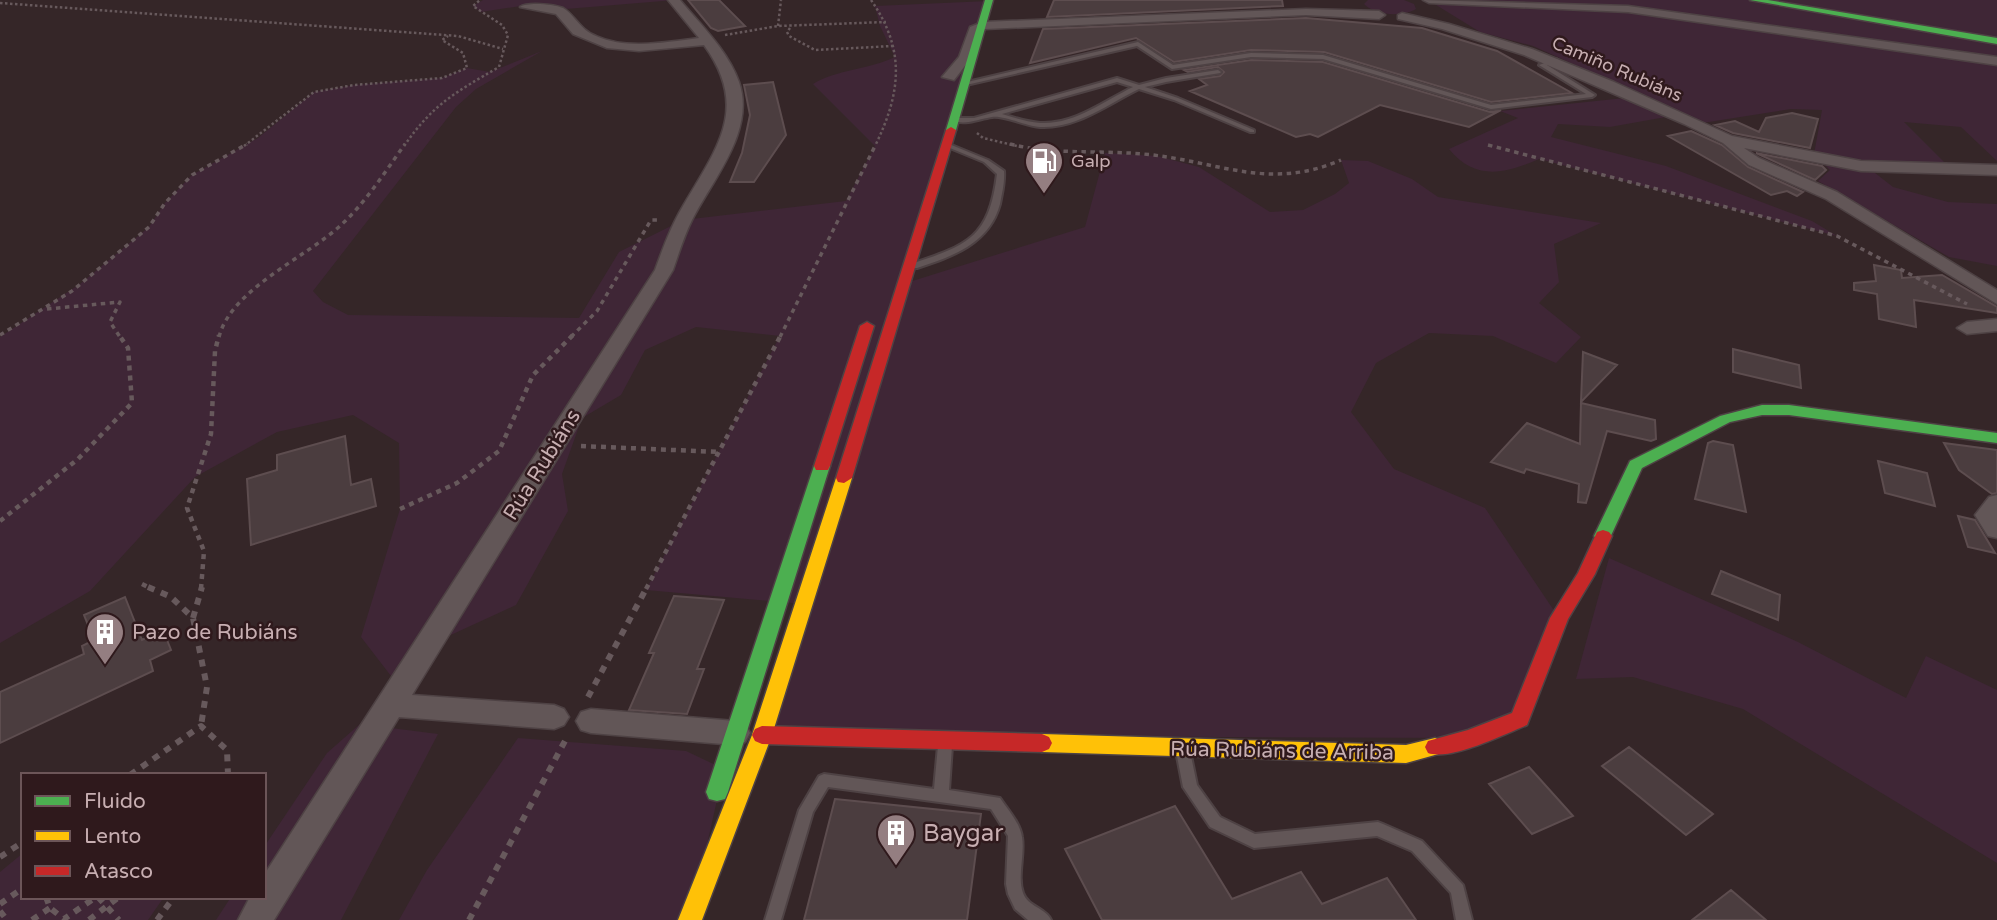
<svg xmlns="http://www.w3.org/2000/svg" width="1997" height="920" font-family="'Varela Round',sans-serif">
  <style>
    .green { fill: #3f2636 }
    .building { fill: #4b3d3f; stroke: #5d4d4f; stroke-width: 2 }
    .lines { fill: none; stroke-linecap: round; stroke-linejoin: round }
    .lane-casing { stroke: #4e4244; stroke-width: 4 }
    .street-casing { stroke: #4e4244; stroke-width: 3 }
    .fast-casing { stroke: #4e4244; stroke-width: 3 }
    .slow-casing { stroke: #4e4244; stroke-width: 3 }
    .jam-casing { stroke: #4e4244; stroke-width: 3 }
    .path-far3 { stroke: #67595c; stroke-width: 2.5; stroke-dasharray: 2.5 2.5; stroke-linecap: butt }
    .path-far2 { stroke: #67595c; stroke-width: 3.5; stroke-dasharray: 4.5 4.5; stroke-linecap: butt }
    .path-far1 { stroke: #67595c; stroke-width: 4.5; stroke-dasharray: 5 5; stroke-linecap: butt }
    .path { stroke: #67595c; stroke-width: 6; stroke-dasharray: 7 7; stroke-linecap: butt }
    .lane { fill: #625657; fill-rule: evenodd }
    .street { fill: #625657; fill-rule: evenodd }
    .fast { fill: #4caf50; fill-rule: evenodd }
    .slow { fill: #ffc107; fill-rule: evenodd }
    .jam { fill: #c62828; fill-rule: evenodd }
    .labels { text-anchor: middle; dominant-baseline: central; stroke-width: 5; stroke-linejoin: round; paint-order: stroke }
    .far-street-label { font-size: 18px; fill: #c7aeb1; stroke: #2f191c }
    .far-poi-label { font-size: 18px; fill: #c7aeb1; stroke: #2f191c; text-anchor: start }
    .street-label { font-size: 21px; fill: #c7aeb1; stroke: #2f191c }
    .poi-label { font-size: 21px; fill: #c7aeb1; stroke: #2f191c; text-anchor: start }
    .near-poi-label { font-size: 24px; fill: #c7aeb1; stroke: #2f191c; text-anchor: start }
  </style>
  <rect width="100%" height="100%" fill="#352628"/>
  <path class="green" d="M483 0H675L566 9 540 3 481 12 473 6Z
    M1368 0H1404L1414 4 1416 9C1402 17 1376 16 1364 4Z
    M1428 0H1997V161L1961 127 1904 122 1948 166 1861 162 1893 187 1948 202 1997 204V266L1949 257 1818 181 1830 170 1814 154 1822 110 1791 109 1696 124 1677 115 1610 127 1558 124 1551 137 1666 166 1812 221 1837 236 1539 159C1505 174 1475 181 1449 149L1518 118 1500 111 1644 96 1533 46 1480 32Z
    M989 1 906 283 1085 227 1105 153 1157 156 1199 167 1270 212 1303 210 1335 194 1349 183 1341 160 1368 161 1412 179 1438 197 1601 223 1554 244 1559 282 1539 303 1581 337 1556 363 1493 336 1429 333 1376 363 1351 412 1394 469 1485 508 1559 618 1520 719 1470 738 762 735 804 604 646 590 780 336 696 327 645 350 621 395 582 418 562 474 568 511 516 605 429 645 401 689 361 637 400 509 399 443 353 415 277 432 195 477 90 591 0 643V337L80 284 149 227 165 203 192 175 258 138 314 92 354 85 442 78 467 68 490 72 542 51 476 89 456 107 313 291 323 302 348 315 579 318 619 252 683 220 846 201 875 146 813 84C838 69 868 70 895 57L880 26 875 6Z
    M1609 558 1798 642 1906 698 1926 656 1997 690V863L1743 709 1633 677 1576 679Z
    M360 724 438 734 341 920H216L231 897H264V847L327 753Z
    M518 738 686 751 724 769 690 920H399L427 870Z
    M23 853V897H164L148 920H0V872Z"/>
  <path class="building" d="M688 0H719L745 26 718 31 711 28Z
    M1054 0H1282L1283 6 1047 17Z
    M1306 18 1422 28 1497 51 1572 93 1491 102 1324 52 1251 50 1174 62 1136 38 1030 63 1043 29Z
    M1251 60 1323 62 1490 112 1501 110 1469 127 1380 105 1318 137 1310 134 1296 137 1190 91 1207 85 1199 79 1220 76 1224 72 1218 67 1188 72 1184 70Z
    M773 82 786 135 754 182H730L742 153 750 115 744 85Z
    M1792 113 1818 119 1810 148 1733 133 1715 125 1735 121 1759 132 1766 118Z
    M1691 131 1722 145 1748 167 1803 192 1797 196 1787 191 1771 195 1668 136Z
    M1756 153 1822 166 1826 170 1815 180Z
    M1874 265 1901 270 1902 278 1942 275 1997 307V313L1914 300 1916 327 1879 319 1877 294 1854 290V283L1876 281Z
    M1733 349 1799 365 1801 388 1733 372Z
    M1583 352 1617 365 1581 402Z
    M1581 403 1655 420 1656 439 1651 441 1607 431 1586 503 1578 502 1579 484 1526 469 1524 473 1491 462 1527 423 1580 444Z
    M345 436 351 485 371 479 376 506 251 545 247 479 277 470V455Z
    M1713 441 1733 445 1746 512 1695 499 1708 443Z
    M1944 443 1997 450V493L1992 494 1959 470Z
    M1878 461 1927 473 1935 506 1885 493Z
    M1958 516 1975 520 1995 553 1968 547Z
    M1721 571 1780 595 1778 620 1712 594Z
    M674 596 724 600 697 669H704L687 714 629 710 654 653H649Z
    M125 597 142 640 163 630 171 650 150 660 153 671 0 743V692L84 654 82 646 94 640 84 615Z
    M1629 747 1713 814 1686 835 1602 766Z
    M1529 767 1573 816 1532 834 1489 784Z
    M835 799 981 814 967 920H804Z
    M1175 806 1232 899 1301 872 1322 904 1387 878 1416 920H1102L1065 849Z
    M1731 890 1766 920H1692Z"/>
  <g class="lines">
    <defs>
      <path id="lane" d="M1138 42 1173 65 1251 53 1323 55 1491 105 1586 94 1539 65 1556 59 1558 60V62L1547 65 1595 95 1592 97 1491 109 1323 59 1251 57 1172 69 1137 46 966 85 963 83Z
        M1218 70 1221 72 1220 73 1166 82 1145 87 1178 98 1254 130V132H1250L1174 100 1139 89C1108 104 1076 129 1040 127 1026 126 1003 115 992 117 978 119 965 126 951 120L954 118H974L1117 78 1139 85 1166 78ZM1117 82 1133 87C1104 101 1074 125 1040 123 1027 122 1015 118 1002 114Z
        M945 144H949L988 160 1004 171C1005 182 1002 193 1000 204 989 244 953 256 917 268H911V264C968 245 989 238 997 174L984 162 945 146Z
        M945 740 950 742 952 746 949 790 1000 798C1008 810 1020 823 1022 837 1025 855 1017 876 1023 893 1028 907 1046 908 1051 920H1028L1015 909 1008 894 1006 884 1008 836 991 809 828 787 813 812 781 920H765L799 810 819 776 824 774 934 789 938 746 940 742Z
        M1183 745 1188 747 1190 751 1197 785 1220 817 1255 834 1378 822 1383 824 1422 841 1463 885 1472 920H1456L1451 893 1412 851 1377 836 1254 848 1210 827 1183 787 1176 751 1178 747Z"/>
      <path id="street" d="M668 0H680C701 25 728 51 739 82 756 131 712 180 692 220 684 236 679 253 673 270L412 695 554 705 564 709 569 717 564 725 554 729 399 717 274 920H238L250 897H264V875L655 270C663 248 671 226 683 206 717 148 750 108 704 45L639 51 607 48 573 34 556 14 520 7C527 2 553 4 563 8 574 14 580 30 596 36 627 50 666 42 699 38Z
        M1423 0 1628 6 1997 57V65L1628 12 1429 3Z
        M1306 9 1379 11 1385 15 1379 19 1306 15 985 29 979 32 971 58 954 80 942 77 959 57 970 27 983 22Z
        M1402 13 1449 24 1532 49 1614 82 1732 136 1861 161 1997 165V175L1861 171 1744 148 1759 158 1837 192 1997 290V304L1826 199 1749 165 1723 143 1684 124 1524 55 1442 29 1398 19V15Z
        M1997 319V331L1967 334 1957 328 1967 322Z
        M1997 495V538L1988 536 1975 515 1989 497Z
        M591 709 735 721 745 724 750 733 745 742 735 745 591 733 581 730 576 721 581 712Z"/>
      <path id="fast" d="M985 0H993L956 130 947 132 946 130Z
        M1750 0H1768L1997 38V44Z
        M1762 405H1789L1997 433V443L1789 415H1762L1730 422 1642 468 1609 540H1597L1594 536 1630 461 1720 416Z
        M822 461 830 466 728 792 725 799 717 801 709 799 706 792 814 466Z"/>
      <path id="slow" d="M844 473 852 478 772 735 702 920H678L752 735 836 478Z
        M1042 734 1406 745 1435 738 1442 741 1445 747 1442 753 1406 763 1042 752 1035 749 1032 743 1035 737Z"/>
      <path id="jam" d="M951 127 956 130 852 478 844 483 838 482 836 478 946 130Z
        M867 322 874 326 830 466 828 470H816L814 466 860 326Z
        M1603 530 1609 532 1612 536 1595 574 1568 619 1527 725C1505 734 1450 761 1428 753L1425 747 1428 741 1468 730 1512 713 1550 618 1578 573 1597 532Z
        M762 726 1042 734 1049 737 1052 743 1049 749 1042 752 762 744 755 741 752 735 755 729Z"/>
    </defs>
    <use href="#lane" class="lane-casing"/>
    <use href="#street" class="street-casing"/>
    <use href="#fast" class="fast-casing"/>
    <use href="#slow" class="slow-casing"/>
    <use href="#jam" class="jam-casing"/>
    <path class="path-far3" d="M871 0C906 50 901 93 875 146
      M0 3 458 36 503 49
      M778 26 781 0
      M790 28 787 32 789 36 815 50 893 46
      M725 35 778 26 886 22
      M977 133 983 138 1017 146
      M244 146 314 92 354 85 442 78 467 68 463 53 442 40 448 36
      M404 146C433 104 456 92 499 67L508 35 502 25 473 6 480 0"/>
    <path class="path-far2" d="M1010 144C1054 155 1098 150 1143 154 1215 160 1268 192 1341 160
      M1488 145 1837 236 1967 304
      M47 309 120 302 110 322 120 337
      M0 335 72 291 149 227 165 203 192 175 247 144
      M219 337C231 289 307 257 341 225 366 202 385 172 405 144
      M571 337 597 311 651 220H661
      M780 337 876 144"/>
    <path class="path-far1" d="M581 446 720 452
      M400 509 457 483 499 451 533 375 573 335
      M0 521 78 459 132 403 128 348 119 335
      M142 584 152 589
      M201 589 204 551 187 508 211 434 215 351 219 335
      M646 589 781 335"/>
    <path class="path" d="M148 587 171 597 193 618 207 687 201 726
      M193 618 202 587
      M588 697 647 587
      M130 775 201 726 227 750 228 775
      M0 857 23 842
      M46 897 50 908 64 919 96 897
      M98 897 119 920
      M0 904 23 888
      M0 911 7 920
      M32 920 50 908
      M89 920 119 897
      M157 920 174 897
      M469 920 566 739"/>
    <use href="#lane" class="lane"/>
    <use href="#street" class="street"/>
    <use href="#fast" class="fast"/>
    <use href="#slow" class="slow"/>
    <use href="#jam" class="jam"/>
  </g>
  <defs>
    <symbol id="fuel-pin" viewBox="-11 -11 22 30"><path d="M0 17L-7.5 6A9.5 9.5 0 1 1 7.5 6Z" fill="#947e81" stroke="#2f191c"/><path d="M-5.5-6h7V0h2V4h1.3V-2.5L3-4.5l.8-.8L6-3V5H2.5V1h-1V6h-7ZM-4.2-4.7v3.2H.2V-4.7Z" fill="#fff"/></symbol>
    <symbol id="building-pin" viewBox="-11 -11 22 30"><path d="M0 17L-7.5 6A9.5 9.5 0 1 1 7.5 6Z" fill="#947e81" stroke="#2f191c"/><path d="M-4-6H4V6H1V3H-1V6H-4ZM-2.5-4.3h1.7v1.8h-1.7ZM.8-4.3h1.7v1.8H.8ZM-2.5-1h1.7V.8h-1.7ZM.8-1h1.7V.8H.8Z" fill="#fff"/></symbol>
  </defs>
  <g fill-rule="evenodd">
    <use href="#fuel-pin" x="1022" y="139" width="44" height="60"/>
    <use href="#building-pin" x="83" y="610" width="44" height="60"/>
    <use href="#building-pin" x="874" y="811" width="44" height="60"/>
  </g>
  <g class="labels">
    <g class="far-street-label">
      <text transform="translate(1617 69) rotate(23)">Camiño Rubiáns</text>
    </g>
    <g class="far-poi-label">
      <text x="1071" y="161">Galp</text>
    </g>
    <g class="street-label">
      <text transform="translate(542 465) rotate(-58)">Rúa Rubiáns</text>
      <text transform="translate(1282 751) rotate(1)">Rúa Rubiáns de Arriba</text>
    </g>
    <g class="poi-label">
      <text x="132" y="632">Pazo de Rubiáns</text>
    </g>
    <g class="near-poi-label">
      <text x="923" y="833">Baygar</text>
    </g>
  </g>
  <rect x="21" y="773" width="245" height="126" fill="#2f191c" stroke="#6c5558" stroke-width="2"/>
  <rect x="35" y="796" width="35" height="10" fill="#4caf50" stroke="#6c5558" stroke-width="2"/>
  <text x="84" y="808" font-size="21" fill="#c7aeb1">Fluido</text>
  <rect x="35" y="831" width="35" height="10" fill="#ffc107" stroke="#6c5558" stroke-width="2"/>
  <text x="84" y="843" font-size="21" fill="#c7aeb1">Lento</text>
  <rect x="35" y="866" width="35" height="10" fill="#c62828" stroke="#6c5558" stroke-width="2"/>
  <text x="84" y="878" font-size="21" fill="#c7aeb1">Atasco</text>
</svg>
